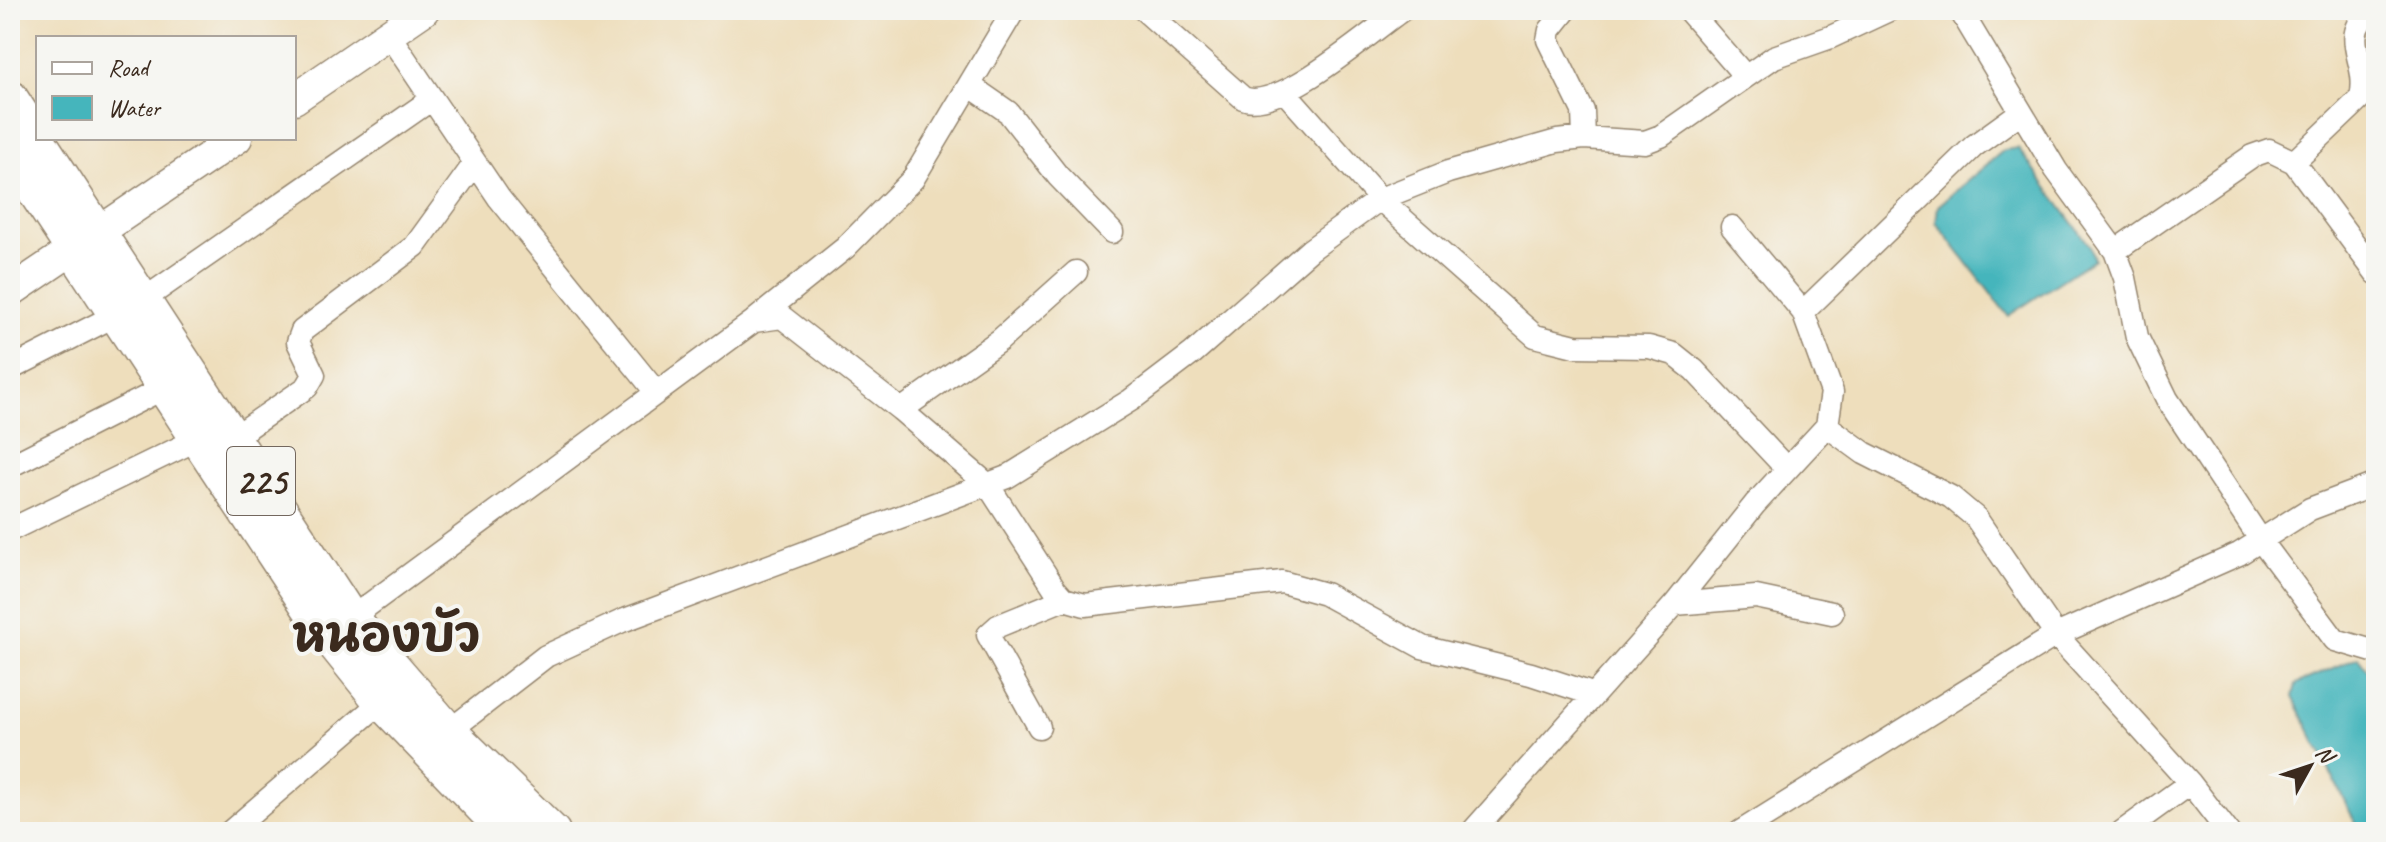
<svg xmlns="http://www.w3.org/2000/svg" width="2386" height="842" font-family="Caveat,'Playpen Sans Thai',sans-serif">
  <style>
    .water { fill: #45b5bc; stroke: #40706d; stroke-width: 2 }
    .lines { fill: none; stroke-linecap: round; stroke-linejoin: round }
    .street-casing { stroke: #94846d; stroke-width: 25 }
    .secondary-casing { stroke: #94846d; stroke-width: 33 }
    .primary-casing { stroke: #94846d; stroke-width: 37 }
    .street { stroke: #fff; stroke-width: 22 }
    .secondary { stroke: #fff; stroke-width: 30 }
    .primary { stroke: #fff; stroke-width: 34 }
    .labels { text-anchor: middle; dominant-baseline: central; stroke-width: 8; stroke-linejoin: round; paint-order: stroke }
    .shield { fill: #f6f6f2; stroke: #73675e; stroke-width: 2 }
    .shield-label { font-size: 38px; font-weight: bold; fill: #3b2a1e }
    .district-label { font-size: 48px; font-weight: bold; fill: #3b2a1e; stroke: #f6f6f2 }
  </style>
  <rect width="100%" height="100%" fill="#f6f6f2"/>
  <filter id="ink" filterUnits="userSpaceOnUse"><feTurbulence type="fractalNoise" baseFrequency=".0125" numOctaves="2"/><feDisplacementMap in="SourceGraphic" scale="16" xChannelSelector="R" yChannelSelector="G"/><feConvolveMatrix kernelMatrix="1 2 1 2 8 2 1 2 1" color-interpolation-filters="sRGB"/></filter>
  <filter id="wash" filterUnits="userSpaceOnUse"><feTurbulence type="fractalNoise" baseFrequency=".006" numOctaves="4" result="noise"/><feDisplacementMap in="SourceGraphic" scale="32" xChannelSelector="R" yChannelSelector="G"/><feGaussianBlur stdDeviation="1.8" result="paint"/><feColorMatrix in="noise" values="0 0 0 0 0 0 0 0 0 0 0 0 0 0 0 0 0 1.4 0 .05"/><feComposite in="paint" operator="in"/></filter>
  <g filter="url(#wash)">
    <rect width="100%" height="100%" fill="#eedebc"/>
    <path class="water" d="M2018 148 2090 246 2094 259 2008 316 1936 222 1938 206 2004 150Z
      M2358 657 2376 682V832H2360L2293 697 2296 684Z"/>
  </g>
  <g filter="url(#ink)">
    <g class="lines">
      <defs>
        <path id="street" d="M1144 10 1243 98C1279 113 1370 32 1402 10
          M1566 10 1550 30 1548 40 1583 111 1584 138
          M1688 10 1745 76
          M1960 10 2056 170 2115 251 2125 278 2137 337 2167 399 2262 542 2335 640 2376 652
          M389 35 499 198 656 392
          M969 85 1008 112 1058 176 1112 232
          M1285 92 1380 199 1535 336 1575 346 1649 347 1674 354 1694 370 1787 469
          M2294 162 2361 98C2370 60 2337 39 2371 10
          M2115 251 2252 156 2269 150 2294 162 2376 273
          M143 300 432 99
          M1803 312 1974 146 2021 112
          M755 320 845 248 913 179 1014 10
          M10 369 116 315
          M901 410 1000 340 1076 272
          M1827 426 1864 453 1951 497 1976 518 2056 635 2190 783 2228 832
          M233 438 307 387 314 375 298 342 302 331 415 246 475 163
          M10 466 164 388
          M10 530 198 439
          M1675 604 1756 597 1832 613
          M351 618 754 321 782 317 901 410 988 485 1055 589 1064 599 1085 605 1282 582 1325 594 1422 647 1531 674 1592 694
          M1039 727 988 635 998 626 1064 599
          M449 731 546 656 622 621 1007 477 1131 400 1193 353 1310 250 1380 199 1448 172 1557 141 1584 138 1645 142 1661 136 1774 57 1831 37 1889 10
          M230 832 381 702
          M1472 832 1675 604 1755 504 1827 426 1832 392 1803 312 1732 227
          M1740 832 2056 635 2239 554 2310 509 2376 484
          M2122 832 2190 783"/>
        <path id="secondary" d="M294 99 424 10
          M10 292 237 138"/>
        <path id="primary" d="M10 97 351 618 449 731 553 832
          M10 154 327 635 381 702 506 832"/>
      </defs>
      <use href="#street" class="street-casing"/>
      <use href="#secondary" class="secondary-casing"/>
      <use href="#primary" class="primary-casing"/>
      <use href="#street" class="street"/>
      <use href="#secondary" class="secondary"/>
      <use href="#primary" class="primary"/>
    </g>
  </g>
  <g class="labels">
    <rect class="shield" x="227" y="447" width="68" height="68" rx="6"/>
    <g class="shield-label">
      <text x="261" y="481">225</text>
    </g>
    <g class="district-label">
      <text x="386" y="635">หนองบัว</text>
    </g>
  </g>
  <rect width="2386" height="842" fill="none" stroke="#f6f6f2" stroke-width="40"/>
  <rect x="36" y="36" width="260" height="104" fill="#f6f6f2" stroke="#aba49d" stroke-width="2"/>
  <rect x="52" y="62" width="40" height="12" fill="#ffffff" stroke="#aba49d" stroke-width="2"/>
  <text x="108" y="76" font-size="24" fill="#3b2a1e">Road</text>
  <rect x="52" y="96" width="40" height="24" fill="#45b5bc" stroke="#aba49d" stroke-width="2"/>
  <text x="108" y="116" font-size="24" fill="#3b2a1e">Water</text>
  <g transform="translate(2310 766) rotate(50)" stroke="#f6f6f2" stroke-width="6" paint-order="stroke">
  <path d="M0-6L14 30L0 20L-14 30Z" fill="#3b2a1e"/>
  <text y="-12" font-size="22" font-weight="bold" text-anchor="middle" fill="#3b2a1e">N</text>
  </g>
</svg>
